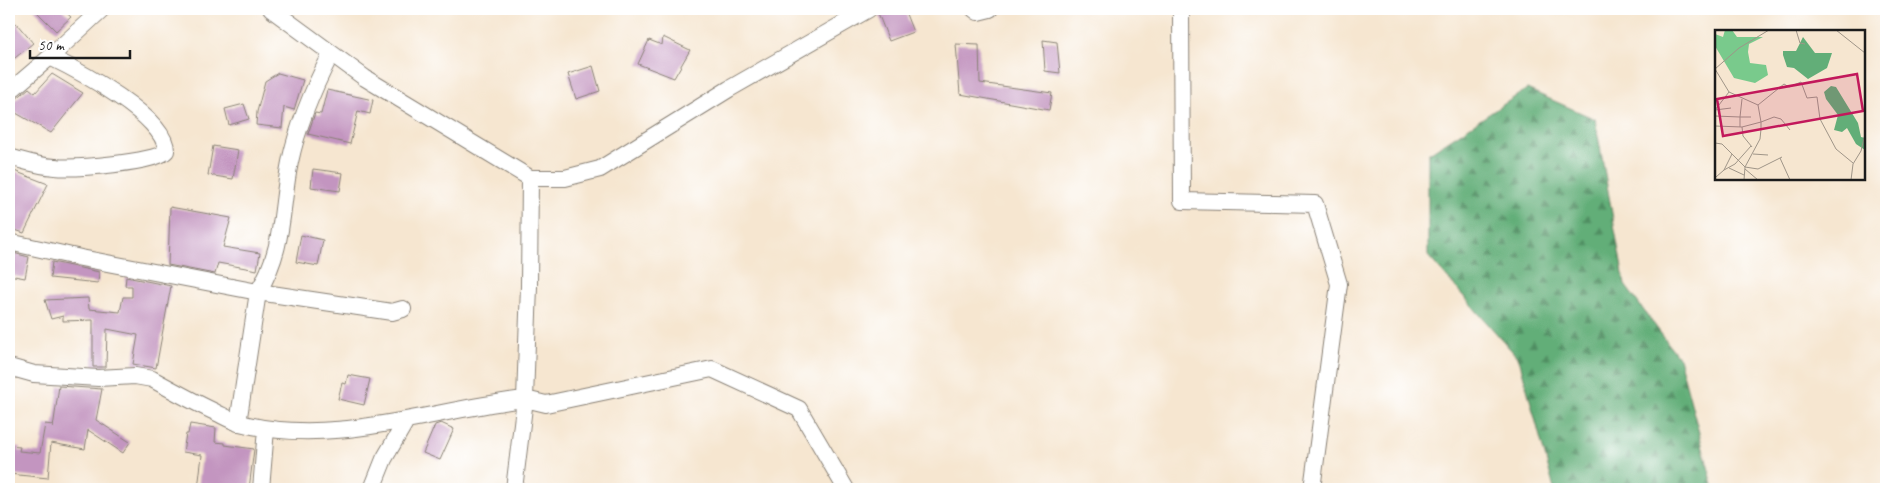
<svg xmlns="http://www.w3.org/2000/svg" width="1895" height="498" font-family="Caveat,sans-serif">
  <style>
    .forest { fill: url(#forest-firs); stroke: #3f654a }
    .building { fill: #c395c0 }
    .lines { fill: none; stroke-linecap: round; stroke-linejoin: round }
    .street-casing { stroke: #898176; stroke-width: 18 }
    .street { stroke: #fff; stroke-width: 16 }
    .inset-road { fill: none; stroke: #9f9588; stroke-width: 1 }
    .view { fill: #c2185b; fill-opacity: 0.15; stroke: #c2185b; stroke-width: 2.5 }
    .inset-edge { fill: none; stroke: #1c1c1c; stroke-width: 2.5 }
  </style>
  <defs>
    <pattern id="forest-firs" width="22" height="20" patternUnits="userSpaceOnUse" patternTransform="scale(1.25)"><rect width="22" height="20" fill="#62ae78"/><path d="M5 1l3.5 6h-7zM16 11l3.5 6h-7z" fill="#508d62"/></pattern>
  </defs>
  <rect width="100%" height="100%" fill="#fff"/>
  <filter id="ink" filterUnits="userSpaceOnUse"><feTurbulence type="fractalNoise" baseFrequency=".02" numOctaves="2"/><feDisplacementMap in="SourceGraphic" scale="10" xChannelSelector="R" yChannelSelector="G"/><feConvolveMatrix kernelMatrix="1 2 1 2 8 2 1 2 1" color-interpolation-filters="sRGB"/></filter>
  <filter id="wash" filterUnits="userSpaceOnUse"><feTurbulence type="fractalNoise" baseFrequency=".0096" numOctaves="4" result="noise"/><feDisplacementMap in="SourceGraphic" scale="20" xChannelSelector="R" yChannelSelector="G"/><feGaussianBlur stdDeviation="1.12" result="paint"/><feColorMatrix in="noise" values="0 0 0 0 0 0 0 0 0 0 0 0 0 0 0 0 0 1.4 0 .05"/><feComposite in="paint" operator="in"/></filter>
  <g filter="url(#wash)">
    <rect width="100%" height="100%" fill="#f6e6d0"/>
    <path class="forest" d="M1527 89 1595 119 1625 285 1679 358 1714 489H1554L1519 359 1428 256V154Z"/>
    <g id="blocks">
      <path class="building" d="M34 9H62L71 17 56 31Z
        M885 9H904L913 32 889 41 878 13V11Z
        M16 23 33 43 9 63V29Z
        M663 37 690 50 674 78 638 64 649 40 662 45Z
        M1043 40 1057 42 1060 73 1045 71Z
        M956 44 979 45 980 83 1052 93 1049 110 960 94Z
        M593 66 600 91 576 99 568 74Z
        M278 73 303 80 294 110 284 107 282 128 256 125 257 112 265 81Z
        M52 74 83 93 51 133 9 109V102L15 100 29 88 35 93Z
        M327 90 373 100 370 114 358 111 350 144 308 134 315 113 321 114Z
        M244 104 249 119 229 125 225 109Z
        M213 146 238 150 233 179 208 175Z
        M9 169 48 184 24 233 9 228Z
        M313 169 343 173 340 191 311 187Z
        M170 207 231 218 223 247 260 253 257 270 218 263 215 274 168 265Z
        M301 235 323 240 318 266 296 262Z
        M9 252 29 257 25 278 9 275Z
        M52 262 99 272 98 283 50 278Z
        M126 277 171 286 156 368 133 364 138 335 107 329 106 367H93V320L63 321V316L51 319 45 300 88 298 89 309 120 312 123 297H132V286H125Z
        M348 375 370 379 364 405 338 399 342 383 346 384Z
        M59 386 102 389 96 420 130 442 123 453 88 430 85 449 51 443 48 478 9 474V446L20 447 19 451 40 453 45 424 53 425V428Z
        M441 423 454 429 440 460 423 453 435 425Z
        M190 424 216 428 215 442 225 443V445L254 449 249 489H198L202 455 183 452 186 434H188Z"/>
    </g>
  </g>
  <g filter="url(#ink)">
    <use href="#blocks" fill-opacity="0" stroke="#898176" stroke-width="1"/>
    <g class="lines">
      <defs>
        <path id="street" d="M271 9 365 78 530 178 529 286 525 399 546 404 712 369 799 409 846 489
          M974 9 978 12 990 9
          M1181 9 1182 201 1315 204 1339 284 1312 489
          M9 92 50 57 102 9
          M9 157C24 161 39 166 55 167 73 169 156 163 166 151 167 117 77 70 50 57
          M530 178H565L600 169 729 89 869 9
          M9 242 81 258 258 292C285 247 280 211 290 162 298 124 313 89 331 54
          M9 367 34 374 98 378 135 376 152 379C172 390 192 401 213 411 222 415 231 421 240 423 333 448 433 409 525 399L514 489
          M238 423 258 292 392 312 403 309
          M261 489 266 429
          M372 489 384 459 406 421"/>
      </defs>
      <use href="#street" class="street-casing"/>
      <use href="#street" class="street"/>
    </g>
  </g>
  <g transform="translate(1715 30)">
    <rect width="150" height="150" fill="#f6e6d0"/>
    <path d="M10 0H17L22 7H48L34 14 33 22 35 33 51 35 53 45 40 53 19 48 0 16V4L8 7Z" fill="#79ca8c"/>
    <path d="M88 7 100 23H117L112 38 93 49 79 38 72 37 68 25V21H81ZM116 56 121 57 143 93 146 107 150 108V120L141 114 132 98 127 102 119 100 123 85 111 69 109 62Z" fill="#62ae78"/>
    <path class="inset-road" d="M81 0 85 13 90 14M121 0 150 23M0 39 14 62 43 75 46 92 59 87 66 89 75 100M0 39 24 18 54 0M43 75 69 54 74 57 86 52 92 68 102 67 105 89 121 119 138 133M0 80 14 62M0 80 16 78M0 86 25 87 27 69M0 96 27 97 46 92V99L45 109 30 137 7 114 0 113M25 97V87H36M27 97 28 106 37 117M38 124 53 125M65 128 75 150M14 138 29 145M30 139 43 150M9 140 20 134 36 116M1 147 9 140 17 124M29 150 30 137 43 139 67 127M136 150 138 134 146 121 150 104"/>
    <path class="view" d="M142 44 148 81 8 106 2 69Z"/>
    <rect width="150" height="150" class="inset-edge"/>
  </g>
  <rect width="1895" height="498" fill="none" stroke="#fff" stroke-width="30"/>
  <path d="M30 50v8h100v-8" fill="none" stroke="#1c1c1c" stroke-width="2.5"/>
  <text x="38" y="50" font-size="15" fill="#1c1c1c" stroke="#ffffff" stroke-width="4" paint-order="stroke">50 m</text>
</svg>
